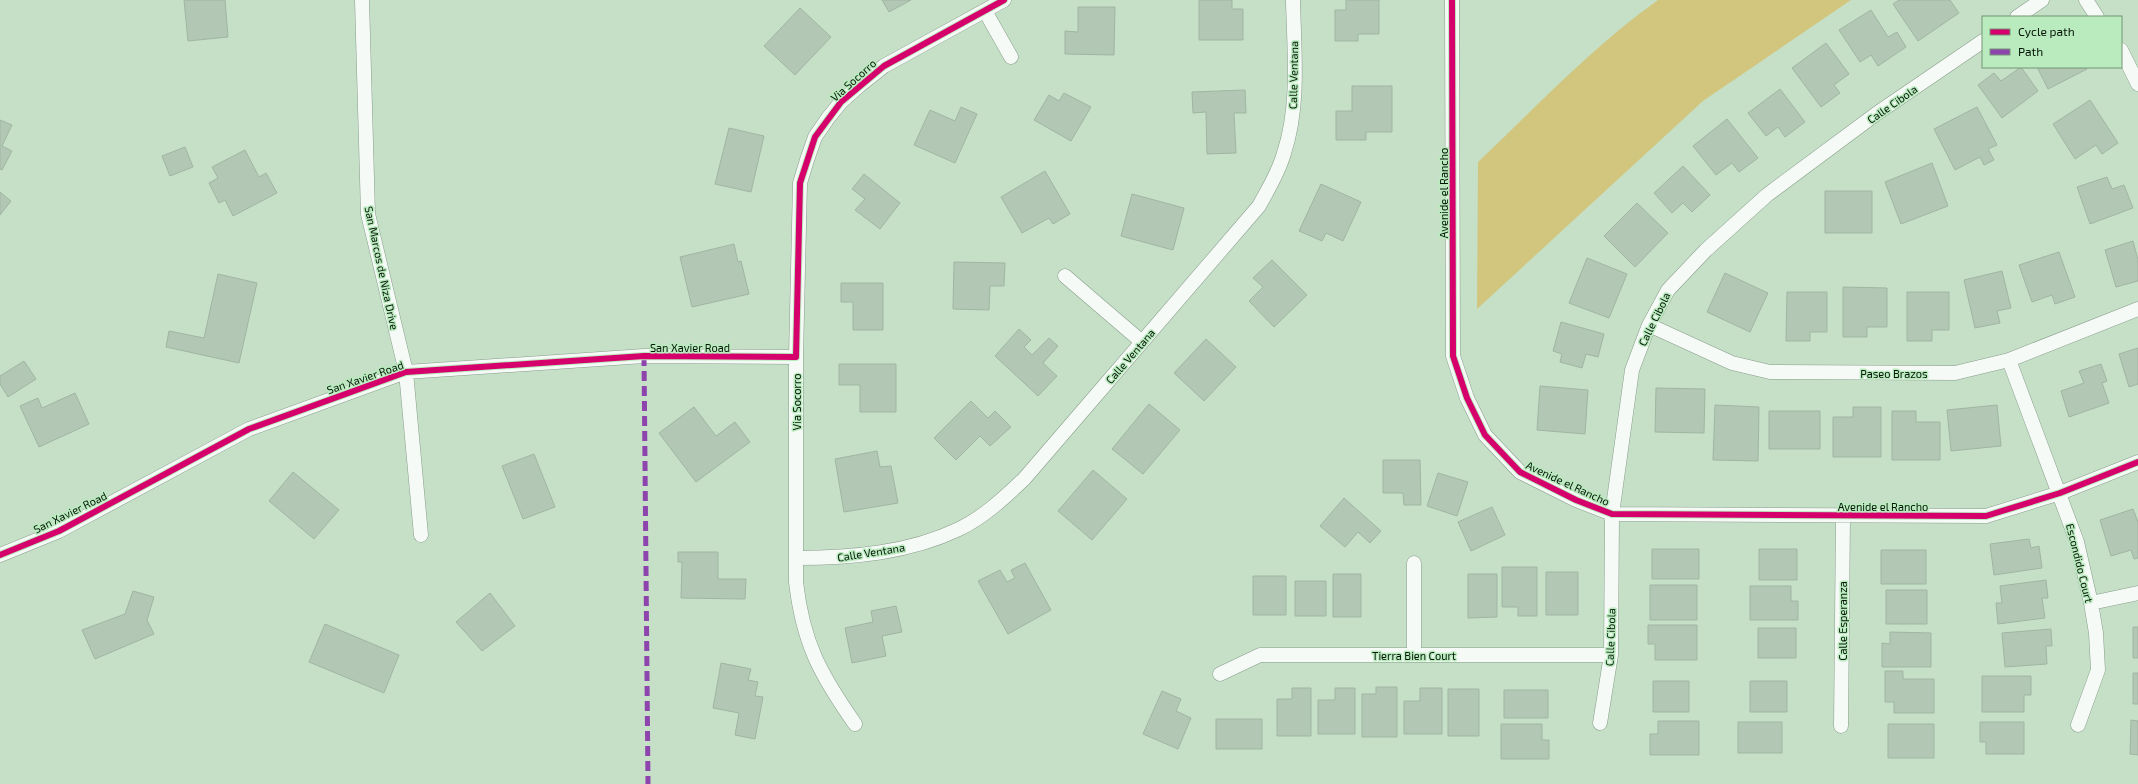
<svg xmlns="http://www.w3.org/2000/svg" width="2138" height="784" font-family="'Exo 2',sans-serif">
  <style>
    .green { fill: #d2c67f }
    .building { fill: #b2c8b4; stroke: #a0b5a2 }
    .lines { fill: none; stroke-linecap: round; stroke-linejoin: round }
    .minor-casing { stroke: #889d8a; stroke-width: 15 }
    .minor { stroke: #f6faf7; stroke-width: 14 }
    .quiet { stroke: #8e44ad; stroke-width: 5; stroke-dasharray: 10 5; stroke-linecap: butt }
    .cycleway-casing { stroke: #baebbe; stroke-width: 8 }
    .cycleway { stroke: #d6006c; stroke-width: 6 }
    .labels { text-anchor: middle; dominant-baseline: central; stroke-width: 3; stroke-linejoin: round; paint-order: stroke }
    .street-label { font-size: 11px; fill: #051607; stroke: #baebbe }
  </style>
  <rect width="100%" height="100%" fill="#c5e0c7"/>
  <path class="green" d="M1658 0H1851L1703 101 1477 309 1478 162C1536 107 1592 47 1658 0Z"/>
  <path class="building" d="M184 0H225L228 37 188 41Z
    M882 0H911L889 12Z
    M1199 0H1232V9H1243V40H1199Z
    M1346 0H1379V34H1358V41H1335V10H1346Z
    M1899 0H1950L1959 13 1918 41 1893 4Z
    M1078 7H1115L1114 55 1065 54V31L1078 32Z
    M800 8 831 37 795 75 764 46Z
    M1871 10 1888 37 1897 32 1906 47 1878 66 1871 55 1860 62 1839 30Z
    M1826 43 1849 74 1834 85 1840 93 1821 107 1792 68Z
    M2021 67 2038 91 2002 118 1978 85 1994 73 2001 81Z
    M2037 67H2085L2087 69 2048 89Z
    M1352 86H1392V132H1366V140H1336V111H1352Z
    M1780 89 1805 122 1785 137 1778 127 1766 136 1748 113Z
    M1245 90 1246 113H1234L1236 153 1207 154 1206 112 1193 113 1192 92Z
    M1064 93 1091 107 1071 141 1034 120 1049 95 1059 101Z
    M2090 100 2118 143 2102 154 2096 145 2075 159 2053 124Z
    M961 107 977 114 955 163 914 145 930 110 955 121Z
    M1977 107 1997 145 1988 149 1994 160 1984 165 1980 157 1955 170 1934 129Z
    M1727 119 1758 158 1739 172 1732 163 1716 175 1693 146Z
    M0 120 12 125 2 146 12 151 2 170 0 169Z
    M729 128 764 136 751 192 715 184Z
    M185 147 193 167 170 176 162 156Z
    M245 150 259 177 266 173 277 193 233 216 225 200 219 203 209 183 218 178 212 167Z
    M1932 163 1948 206 1901 224 1885 182Z
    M1683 166 1710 195 1692 212 1683 203 1672 213 1654 193Z
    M1045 171 1070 214 1053 224 1049 218 1022 233 1001 197Z
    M864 174 900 203 880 229 855 210 865 199 852 189Z
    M2107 177 2112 189 2124 185 2133 208 2090 224 2077 187Z
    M1321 184 1361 202 1343 241 1326 233 1322 241 1299 231Z
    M1825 191H1872V233H1825Z
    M0 192 11 201 0 215Z
    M1132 194 1184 208 1173 250 1121 236Z
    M1637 203 1668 233 1635 267 1604 236Z
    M2133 241 2138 260V281L2116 287 2105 250Z
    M734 244 738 262 741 261 749 294 692 307 680 257Z
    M2059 252 2075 297 2055 304 2052 295 2032 302 2019 265Z
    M1587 258 1627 274 1609 318 1569 303Z
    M1272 260 1307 295 1274 327 1249 301 1263 287 1253 278Z
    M954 262 1005 263 1004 286H990L989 310 953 309Z
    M2002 271 2011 308 1997 311 2000 323 1975 328 1964 280Z
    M1725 273 1768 293 1750 332 1707 312Z
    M218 274 257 283 239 363 166 347 169 331 204 338Z
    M841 283H883V330H853V302H841Z
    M1843 287 1887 288V327H1867V337H1843Z
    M1787 292H1827V332H1810V341H1786Z
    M1907 292H1949V330H1932V341H1907Z
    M1561 322 1604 334 1598 357 1586 354 1582 368 1560 362 1562 354 1553 351Z
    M1019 329 1031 340 1024 347 1032 355 1049 338 1058 346 1043 363 1057 376 1038 396 995 356Z
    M1206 339 1236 367 1204 401 1174 373Z
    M2138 348V384L2129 387 2119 354Z
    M24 361 36 379 8 397 0 384V376Z
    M839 364H896V412H860V385H839Z
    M2101 364 2107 381 2102 383 2109 403 2069 417 2061 391 2084 383 2079 371Z
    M1540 386 1588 390 1585 434 1537 430Z
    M1656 388 1705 389 1704 433 1655 432Z
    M75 393 89 424 39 447 20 406 38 398 42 408Z
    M971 401 988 418 995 411 1011 427 990 446 980 436 956 460 934 438Z
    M1149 404 1180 430 1143 474 1112 449Z
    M1715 405 1759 407 1758 461 1713 460Z
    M1997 405 2001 446 1951 451 1947 410Z
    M694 407 716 436 735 422 750 442 696 482 659 433Z
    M1853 407H1881V457H1833V417H1853Z
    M1769 411H1820V449H1769Z
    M1892 411H1916V422H1940V460H1892Z
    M877 451 880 467 891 466 898 503 844 512 835 459Z
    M534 454 555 507 523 519 502 466Z
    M1383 460H1420L1421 505H1404L1403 493H1383Z
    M1093 470 1127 499 1092 540 1058 511Z
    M293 472 339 510 314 539 269 501Z
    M1438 473 1468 482 1457 516 1427 506Z
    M1344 498 1381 531 1370 543 1358 532 1345 547 1320 526Z
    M1492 507 1505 535 1471 551 1458 522Z
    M2133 509 2138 522V558L2134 559 2131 550 2111 556 2100 520Z
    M2029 539 2031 548 2039 546 2042 568 1994 575 1990 544Z
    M1652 549H1699V579H1652Z
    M1759 549H1797V580H1759Z
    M1881 550H1926V584H1881Z
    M678 552H718V579H746L745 599 681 598 682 562H678Z
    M1025 563 1051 610 1008 634 978 581 1000 570 1007 582 1015 578 1011 570Z
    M1502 567H1537V616H1518V607H1502Z
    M1546 572H1578V615H1546Z
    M1333 574H1361V617H1333Z
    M1468 574H1497V617L1468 618Z
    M1253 576H1286V615H1253Z
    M2046 580 2048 598H2042L2045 618 1998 624 1996 603H2002L2000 586Z
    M1295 581H1326V616H1295Z
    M1650 585H1697V620H1650Z
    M1750 586H1791V601H1798V620H1750Z
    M1886 590H1927V624H1886Z
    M133 591 154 597 147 620 154 634 95 659 82 630 125 614Z
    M490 593 515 626 482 651 456 622Z
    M896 606 902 632 882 636 886 656 852 663 845 628 873 622 871 611Z
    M325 624 399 655 384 693 309 662Z
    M1648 625H1697V660H1655V644H1648Z
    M2133 627H2138V658H2133Z
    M1758 628H1796V658H1758Z
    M2051 629 2052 646H2046L2047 664 2005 667 2002 633Z
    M1890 632 1931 633V667H1882V643L1890 644Z
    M721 663 751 669 748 680 758 682 755 696 763 697 755 739 735 735 739 713 713 708Z
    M1885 671H1903V679H1934V713H1894V702H1885Z
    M2133 673H2138V704H2133Z
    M1982 676H2031V695H2024V712H1982Z
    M1653 681H1689V712H1653Z
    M1750 681H1787V712H1750Z
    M1376 687H1397V737H1362V694H1376Z
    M1292 688H1311V736H1277V699H1292Z
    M1335 688H1355V734H1318V700H1335Z
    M1420 688H1442V734H1404V701H1420Z
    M1448 689H1479V736H1448Z
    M1504 690H1548V718H1504Z
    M1162 691 1181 699 1176 711 1191 718 1178 749 1143 734Z
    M1216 719H1262V749H1216Z
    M2131 720 2138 721V755L2130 754Z
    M1658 721H1699V755H1650V734H1658Z
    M1738 722H1782V753H1738Z
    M1980 722H2024V754H1986V742H1980Z
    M1501 724H1542V740H1549V759H1501Z
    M1888 724H1934V758H1888Z"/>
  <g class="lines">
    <defs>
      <path id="minor" d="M362 0 368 214 406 372 421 535
        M1452 0 1453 356 1467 398 1485 435 1520 472 1576 500 1612 514 1986 516 2060 493 2138 462
        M2086 0 2097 17
        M985 11 1011 57
        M2017 17 2042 0
        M2121 50 2138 84
        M1065 276 1142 342
        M1649 325 1732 363 1770 372 1955 373 2009 360 2138 309
        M2009 360 2077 542 2091 603 2096 633 2098 670 2078 725
        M0 555 59 531 249 429 406 372 644 356 796 357
        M796 558C851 558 909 553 959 529 984 517 1005 497 1024 479L1259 206C1268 189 1279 172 1284 153 1300 105 1294 50 1293 0
        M1414 563V655
        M2091 603 2138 593
        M1220 674 1260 655H1611
        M1600 723 1611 655 1612 514 1632 370 1649 325 1668 290 1706 250 1767 195 1876 114 1983 41
        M855 724C820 674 803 643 796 582V357L800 183 807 160 815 137 828 118 841 102 860 85 884 66 1004 0
        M1841 726 1843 516"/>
    </defs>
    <use href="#minor" class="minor-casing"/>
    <use href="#minor" class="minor"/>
    <path class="quiet" d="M644 356 648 784"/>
    <defs>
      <path id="cycleway" d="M1452 0 1453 356 1467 398 1485 435 1520 472 1576 500 1612 514 1986 516 2060 493 2138 462
        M0 555 59 531 249 429 406 372 644 356 796 357 800 183 815 137 841 102 884 66 1004 0"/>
    </defs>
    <use href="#cycleway" class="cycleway-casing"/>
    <use href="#cycleway" class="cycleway"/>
  </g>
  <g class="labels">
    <g class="street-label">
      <text transform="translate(1293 75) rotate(-89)">Calle Ventana</text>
      <text transform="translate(853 80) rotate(-42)">Via Socorro</text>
      <text transform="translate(1892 104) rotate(-35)">Calle Cibola</text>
      <text transform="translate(1443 193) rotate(-90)">Avenide el Rancho</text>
      <text transform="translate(382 268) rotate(78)">San Marcos de Niza Drive</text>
      <text transform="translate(1654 319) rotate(-64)">Calle Cibola</text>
      <text x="690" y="347">San Xavier Road</text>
      <text transform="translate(1130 356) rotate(-49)">Calle Ventana</text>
      <text x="1894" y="373">Paseo Brazos</text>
      <text transform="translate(365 377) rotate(-19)">San Xavier Road</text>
      <text transform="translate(796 402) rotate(-90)">Via Socorro</text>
      <text transform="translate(1568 483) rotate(25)">Avenide el Rancho</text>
      <text x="1883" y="506">Avenide el Rancho</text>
      <text transform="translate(70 512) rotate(-26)">San Xavier Road</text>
      <text transform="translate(871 552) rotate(-9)">Calle Ventana</text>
      <text transform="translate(2080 563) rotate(76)">Escondido Court</text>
      <text transform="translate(1842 621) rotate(-90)">Calle Esperanza</text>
      <text transform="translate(1610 637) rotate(-88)">Calle Cibola</text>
      <text x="1414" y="655">Tierra Bien Court</text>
    </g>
  </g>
  <rect x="1982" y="16" width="140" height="52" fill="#baebbe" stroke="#729675"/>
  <rect x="1990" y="29" width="20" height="6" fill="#d6006c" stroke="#729675"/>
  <text x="2018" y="36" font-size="12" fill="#051607">Cycle path</text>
  <rect x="1990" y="49" width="20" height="6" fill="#8e44ad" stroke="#729675"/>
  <text x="2018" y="56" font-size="12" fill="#051607">Path</text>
</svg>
